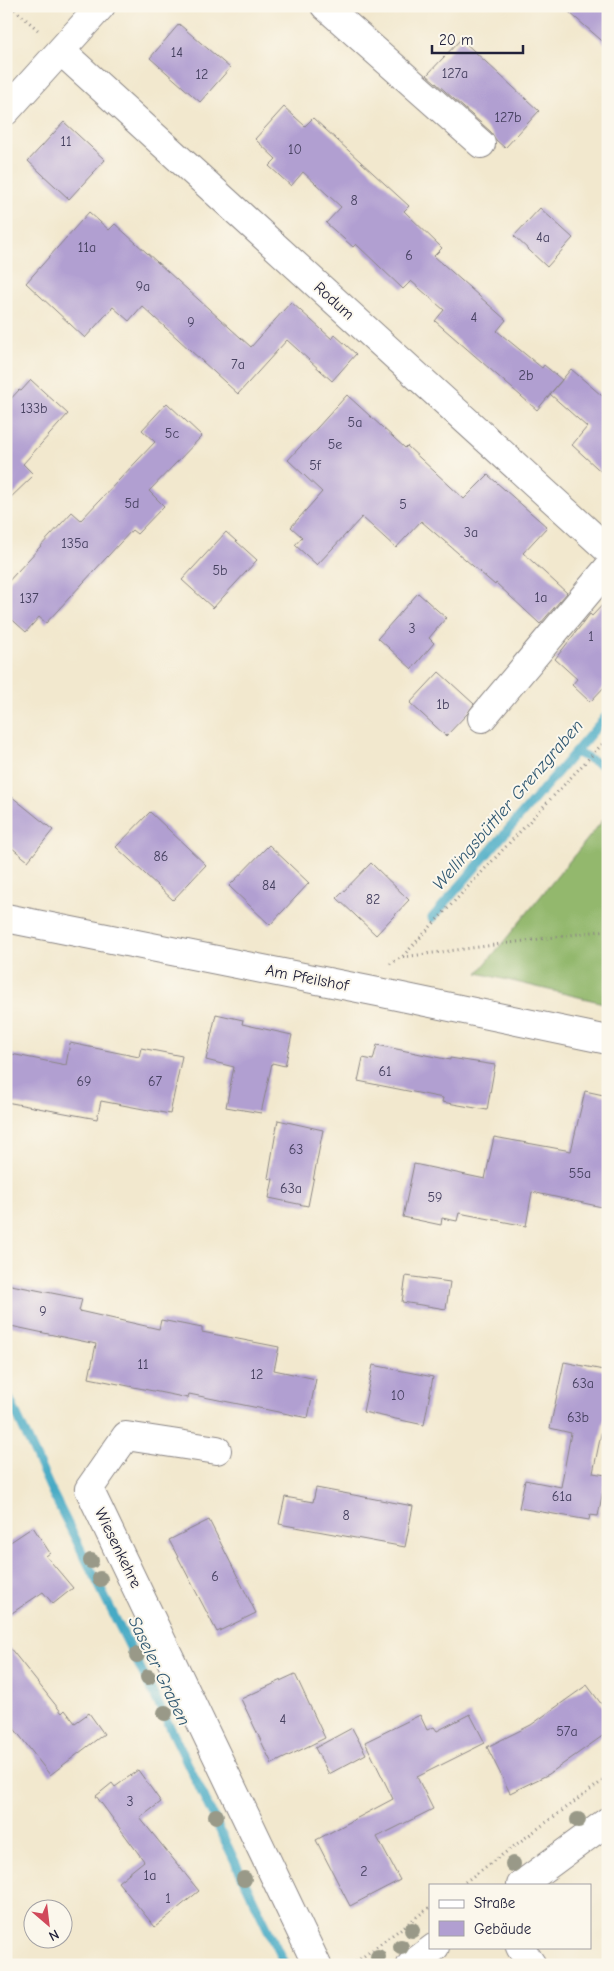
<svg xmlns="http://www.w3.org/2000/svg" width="614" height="1971" font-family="'Comic Neue',sans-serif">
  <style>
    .forest { fill: #93b86d; stroke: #5a6d54 }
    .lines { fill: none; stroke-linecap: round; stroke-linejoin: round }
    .stream { stroke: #46aac5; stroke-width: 9 }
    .building { fill: #b19fd1 }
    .minor-casing { stroke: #8a8584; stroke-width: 30 }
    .path { stroke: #8a8584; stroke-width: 3; stroke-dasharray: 1 4; stroke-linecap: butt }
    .minor { stroke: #fff; stroke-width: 28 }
    .tree { fill: #998 }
    .labels { text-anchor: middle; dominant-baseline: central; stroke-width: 4; stroke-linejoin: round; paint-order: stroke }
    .number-label { font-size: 14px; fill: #464160 }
    .street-label { font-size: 16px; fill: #22223b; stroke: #fbf7ec }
    .water-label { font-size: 18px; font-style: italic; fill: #305872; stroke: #fbf7ec }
  </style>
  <rect width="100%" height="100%" fill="#fbf7ec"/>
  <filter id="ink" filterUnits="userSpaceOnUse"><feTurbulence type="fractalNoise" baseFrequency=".02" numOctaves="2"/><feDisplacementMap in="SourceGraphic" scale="10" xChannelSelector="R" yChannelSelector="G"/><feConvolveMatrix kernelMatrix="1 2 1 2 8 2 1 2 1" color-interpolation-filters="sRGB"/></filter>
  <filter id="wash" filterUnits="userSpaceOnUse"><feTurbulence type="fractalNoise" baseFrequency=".0096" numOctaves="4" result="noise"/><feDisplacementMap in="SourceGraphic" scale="20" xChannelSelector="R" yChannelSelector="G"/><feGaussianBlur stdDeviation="1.12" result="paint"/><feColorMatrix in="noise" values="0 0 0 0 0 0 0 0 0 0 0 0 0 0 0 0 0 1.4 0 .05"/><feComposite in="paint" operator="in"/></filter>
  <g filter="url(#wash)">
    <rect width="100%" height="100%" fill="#f2e8ce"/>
    <path class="forest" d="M608 814V1004L478 973Z"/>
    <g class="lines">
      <path class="stream" d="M575 752 608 768
        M432 918 608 714
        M6 1391 52 1492 171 1729 285 1965"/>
    </g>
    <g id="blocks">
      <path class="building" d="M562 6H608V46Z
        M179 24 230 68 200 102 150 58Z
        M461 39 539 111 505 148 496 140 491 132 427 75Z
        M284 107 305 126 313 118 409 206 404 211 442 248 434 256 506 320 497 331 542 368 544 365 562 380 537 410 435 321 444 310 411 281 403 289 356 244 353 247 326 223 341 207 303 172 291 186 269 166 276 159 255 139Z
        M64 122 105 160 69 199 28 161Z
        M540 208 573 238 547 267 514 236Z
        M89 212 109 230 115 224 251 347 291 302 332 339 335 335 356 354 332 381 287 340 238 394 142 306 129 321 113 307 85 338 26 283Z
        M571 369 608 401V478L572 445 587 427 550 394Z
        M31 380 68 414 23 464 34 475 6 502V404L19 390 21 391Z
        M347 395 405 448 407 446 464 499 488 475 547 527 523 553 567 593 540 624 496 583 495 585 421 521 396 548 362 517 317 565 295 545 302 537 291 527 322 492 288 460Z
        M167 403 202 436 149 491 164 506 137 534 132 530 46 623 39 617 26 632 6 614V584L72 512 81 520 155 442 142 430Z
        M226 532 257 560 213 608 182 580Z
        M418 593 446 618 429 638 434 643 412 669 378 638Z
        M608 599V683L590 702 572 685 577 679 555 659 590 614 592 616Z
        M439 672 474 704 468 713 446 736 410 703Z
        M6 792 53 830 28 861 6 843Z
        M150 812 206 865 173 900 116 847Z
        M269 845 309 883 270 925 229 886Z
        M371 863 409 900 376 935 337 898Z
        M216 1014 243 1020 242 1024 292 1035 285 1066 272 1063 261 1113 226 1107 234 1067 206 1060Z
        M70 1043 139 1057 141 1048 182 1056 170 1114 101 1101 97 1119 6 1102V1053L66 1065Z
        M377 1045 450 1060V1058L495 1065 487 1110 442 1102 443 1098 358 1081 363 1058 373 1060Z
        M585 1091 608 1096V1183L602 1207 532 1192 526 1226 459 1213 457 1221 442 1218 441 1225 403 1217 414 1164 485 1179 494 1137 571 1151Z
        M278 1120 323 1130 308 1206 269 1198 273 1179 268 1178Z
        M406 1276 450 1282 446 1309 402 1302Z
        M6 1284 82 1299 79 1311 159 1329 161 1320 202 1328V1332L279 1347 274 1370 316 1379 308 1418 189 1394 188 1398 89 1378 96 1344 6 1325Z
        M564 1362 608 1371V1400L593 1473 606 1475 598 1516 590 1515 589 1520 519 1508 525 1480 561 1487 571 1433 550 1428Z
        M373 1365 433 1377 424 1425 363 1412Z
        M316 1488 413 1506 405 1547 279 1524 285 1497 313 1502Z
        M209 1520 256 1613 217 1632 169 1540Z
        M33 1527 50 1553 46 1556 73 1588 53 1604 43 1592 6 1617V1545Z
        M6 1643 62 1713 65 1710 75 1723 89 1713 104 1734 50 1775 6 1718Z
        M295 1674 325 1738 272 1764 241 1699Z
        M587 1685 608 1713V1732L549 1774 510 1793 487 1747 531 1725Z
        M470 1714 485 1743 417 1777 433 1809 377 1837 400 1880 350 1906 316 1840 393 1799 365 1742 420 1715 427 1730 434 1727 437 1731Z
        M352 1728 366 1754 329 1774 315 1748Z
        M138 1770 161 1802 140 1818 199 1891 155 1927 118 1882 144 1861 96 1796 112 1783 115 1787Z"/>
    </g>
  </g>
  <g filter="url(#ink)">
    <use href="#blocks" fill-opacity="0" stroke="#8a8584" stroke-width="1"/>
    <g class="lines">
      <defs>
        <path id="minor" d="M325 6 481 144
          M61 51 608 550
          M6 111 101 6
          M482 718 608 568
          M6 918 378 992 608 1040
          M217 1450 126 1436 89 1489 317 1965
          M521 1885 608 1821
          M520 1947 532 1965
          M411 1965 435 1947"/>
      </defs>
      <use href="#minor" class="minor-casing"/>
      <path class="path" d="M11 6 39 31
        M403 957 608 930
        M390 964 402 957 608 738
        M461 1885 608 1777
        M352 1965 430 1907"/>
      <use href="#minor" class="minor"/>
    </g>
    <g class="tree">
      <circle cx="91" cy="1561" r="8"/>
      <circle cx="100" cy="1579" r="8"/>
      <circle cx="137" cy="1655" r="8"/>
      <circle cx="148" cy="1677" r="8"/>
      <circle cx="165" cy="1713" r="8"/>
      <circle cx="216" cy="1816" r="8"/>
      <circle cx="578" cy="1820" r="8"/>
      <circle cx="513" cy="1864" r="8"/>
      <circle cx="244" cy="1879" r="8"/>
      <circle cx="412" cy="1930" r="8"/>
      <circle cx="401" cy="1947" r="8"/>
      <circle cx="378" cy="1957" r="8"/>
    </g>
  </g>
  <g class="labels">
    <g class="number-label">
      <text x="177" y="52">14</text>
      <text x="455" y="73">127a</text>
      <text x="202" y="74">12</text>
      <text x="508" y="117">127b</text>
      <text x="66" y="141">11</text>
      <text x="295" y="149">10</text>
      <text x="354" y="200">8</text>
      <text x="543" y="237">4a</text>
      <text x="87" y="247">11a</text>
      <text x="409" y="255">6</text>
      <text x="143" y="286">9a</text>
      <text x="474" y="317">4</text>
      <text x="191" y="322">9</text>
      <text x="238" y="364">7a</text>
      <text x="526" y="375">2b</text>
      <text x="34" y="408">133b</text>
      <text x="355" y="422">5a</text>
      <text x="172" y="433">5c</text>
      <text x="335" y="444">5e</text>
      <text x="315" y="465">5f</text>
      <text x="132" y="503">5d</text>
      <text x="403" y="504">5</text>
      <text x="471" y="532">3a</text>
      <text x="75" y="543">135a</text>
      <text x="220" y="570">5b</text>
      <text x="541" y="597">1a</text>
      <text x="29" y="598">137</text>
      <text x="412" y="628">3</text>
      <text x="591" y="636">1</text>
      <text x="443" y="704">1b</text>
      <text x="161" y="856">86</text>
      <text x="269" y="885">84</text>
      <text x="373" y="899">82</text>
      <text x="385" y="1071">61</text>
      <text x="84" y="1081">69</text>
      <text x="155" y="1081">67</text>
      <text x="296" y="1149">63</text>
      <text x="580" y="1173">55a</text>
      <text x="291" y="1188">63a</text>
      <text x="435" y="1197">59</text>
      <text x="43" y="1311">9</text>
      <text x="143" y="1364">11</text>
      <text x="257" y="1374">12</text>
      <text x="583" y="1383">63a</text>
      <text x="398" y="1395">10</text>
      <text x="578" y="1417">63b</text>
      <text x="562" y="1496">61a</text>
      <text x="346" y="1515">8</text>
      <text x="215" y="1576">6</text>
      <text x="283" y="1719">4</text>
      <text x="567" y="1731">57a</text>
      <text x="130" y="1801">3</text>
      <text x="364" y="1871">2</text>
      <text x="150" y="1875">1a</text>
      <text x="168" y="1898">1</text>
    </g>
    <g class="street-label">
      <text transform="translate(334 301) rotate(42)">Rodum</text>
      <text transform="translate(307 978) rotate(11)">Am Pfeilshof</text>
      <text transform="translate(118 1548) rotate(64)">Wiesenkehre</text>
    </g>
    <g class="water-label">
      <text transform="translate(508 805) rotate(-49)">Wellingsbüttler Grenzgraben</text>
      <text transform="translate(159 1671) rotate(64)">Saseler Graben</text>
    </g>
  </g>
  <rect width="614" height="1971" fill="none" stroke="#fbf7ec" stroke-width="25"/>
  <rect x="429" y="1884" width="162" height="65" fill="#fbf7ec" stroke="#a4a2a5"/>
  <rect x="439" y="1900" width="25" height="8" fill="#ffffff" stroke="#a4a2a5"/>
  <text x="474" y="1908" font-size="15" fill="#22223b">Straße</text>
  <rect x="439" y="1921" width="25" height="15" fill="#b19fd1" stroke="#a4a2a5"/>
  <text x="474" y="1934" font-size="15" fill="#22223b">Gebäude</text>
  <g transform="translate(48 1924) rotate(152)"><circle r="24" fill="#fbf7ec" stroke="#a4a2a5"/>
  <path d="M0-4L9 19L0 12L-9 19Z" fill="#d1495b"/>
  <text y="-8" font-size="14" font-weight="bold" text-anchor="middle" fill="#22223b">N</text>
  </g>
  <path d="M432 45v8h91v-8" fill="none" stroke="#22223b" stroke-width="2.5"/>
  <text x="439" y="45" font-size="15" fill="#22223b" stroke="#fbf7ec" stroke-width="4" paint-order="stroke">20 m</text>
</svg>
